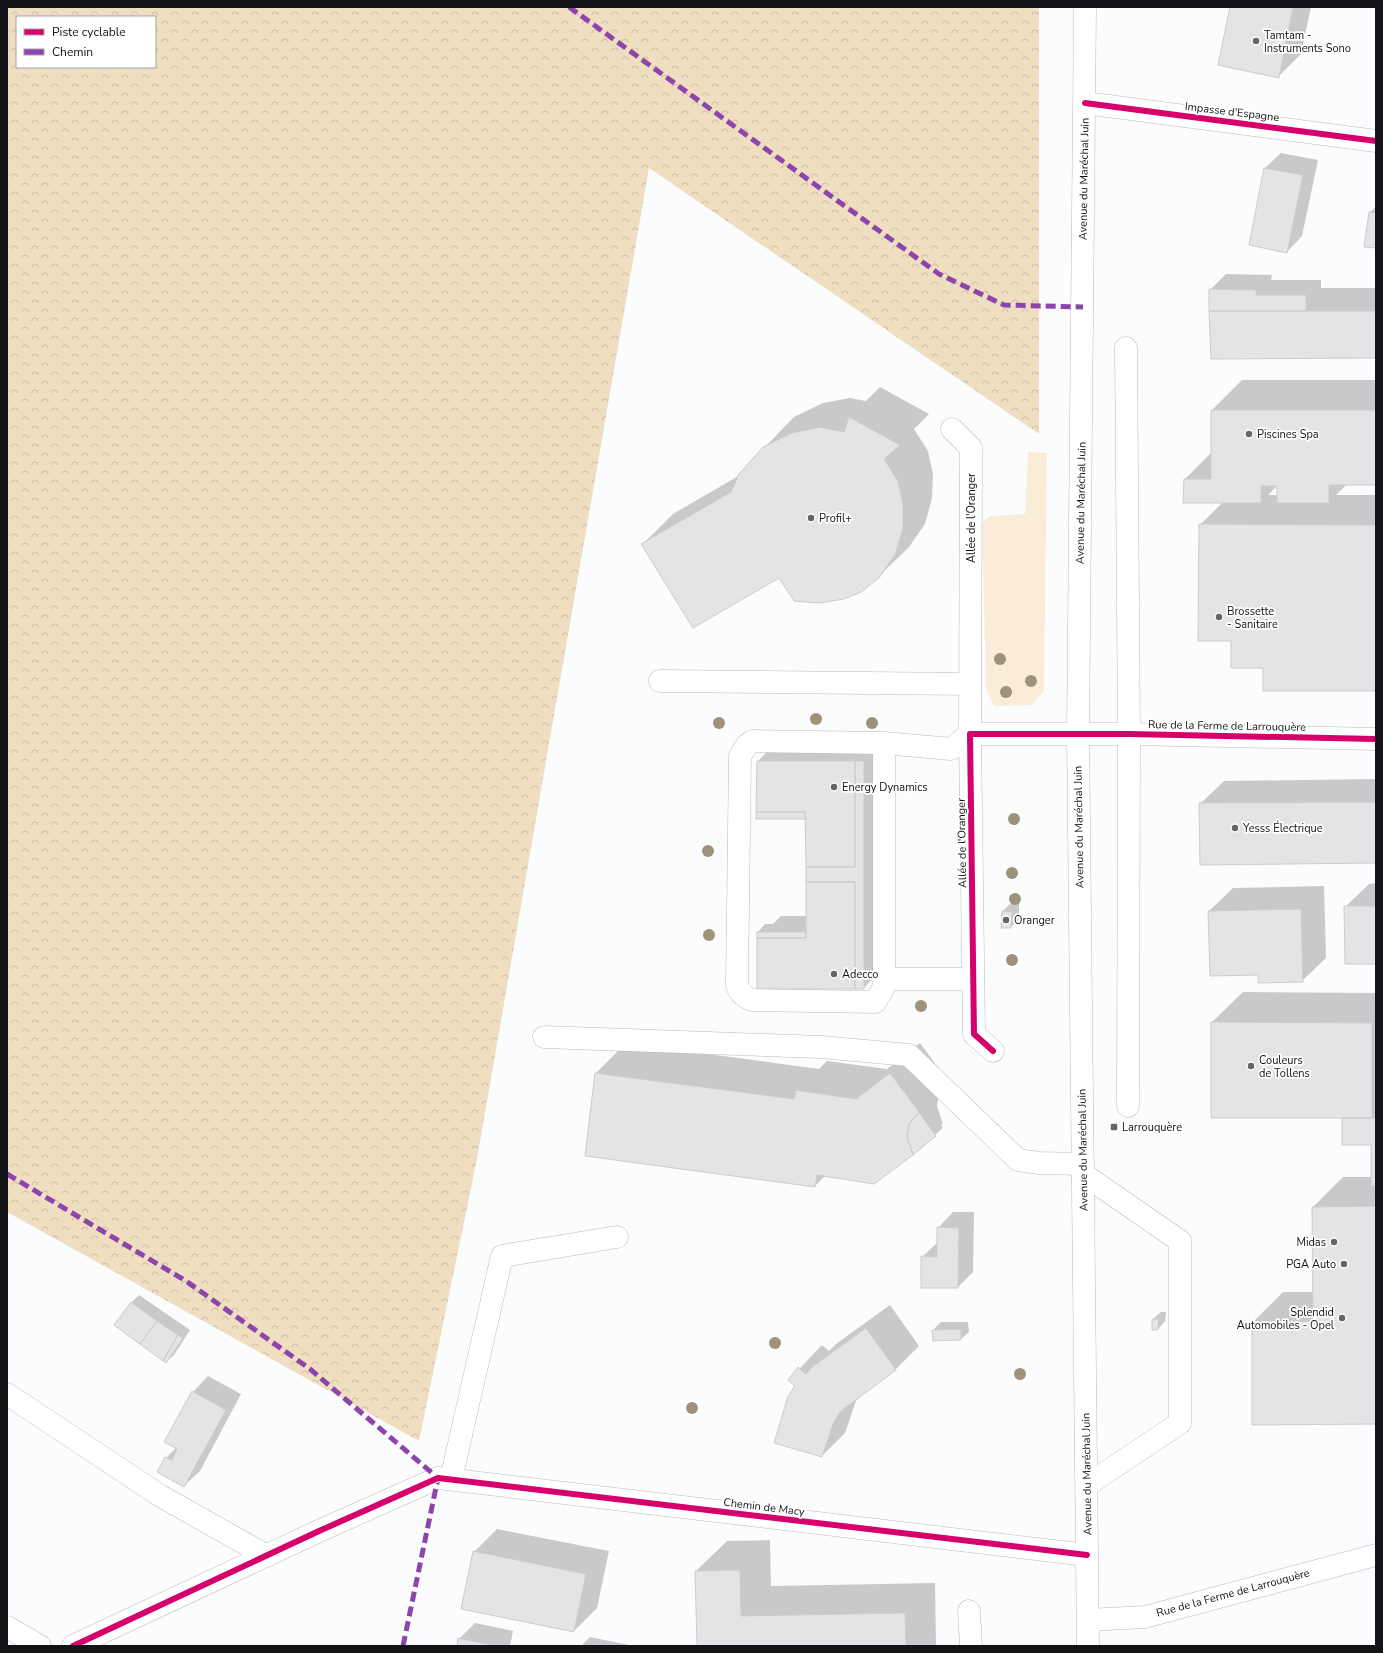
<svg xmlns="http://www.w3.org/2000/svg" width="1383" height="1653" font-family="'Nunito Sans',sans-serif">
  <style>
    .grass { fill: #faedd8 }
    .forest { fill: url(#forest-crowns); fill-rule: evenodd }
    .shadow { fill: #0003; fill-rule: evenodd }
    .building { fill: #e2e4e6; stroke: #cbccce }
    .lines { fill: none; stroke-linecap: round; stroke-linejoin: round }
    .minor-casing { stroke: #b9babc; stroke-width: 23 }
    .major-casing { stroke: #b9babc; stroke-width: 23 }
    .minor { stroke: #feffff; stroke-width: 22 }
    .major { stroke: #feffff; stroke-width: 22 }
    .quiet { stroke: #8e44ad; stroke-width: 5; stroke-dasharray: 10 5; stroke-linecap: butt }
    .cycleway-casing { stroke: #fff; stroke-width: 8 }
    .cycleway { stroke: #d6006c; stroke-width: 6 }
    .tree { fill: #9e927b }
    .poi-dot { fill: #646567; stroke: #fff; stroke-width: 1.5 }
    .labels { text-anchor: middle; dominant-baseline: central; stroke-width: 3.5; stroke-linejoin: round; paint-order: stroke }
    .poi-label { font-size: 11px; fill: #121316; stroke: #fff; text-anchor: start }
    .street-label { font-size: 11px; fill: #121316; stroke: #fff }
  </style>
  <defs>
    <pattern id="forest-crowns" width="20" height="18" patternUnits="userSpaceOnUse"><rect width="20" height="18" fill="#f0dec1"/><path d="M2 6a3 3 0 1 1 6 0M12 15a3 3 0 1 1 6 0" fill="none" stroke="#cdbea5"/></pattern>
  </defs>
  <rect width="100%" height="100%" fill="#fbfcfe"/>
  <path class="grass" d="M1028 452 1047 453 1044 691 1032 705 994 706 986 689 982 523 990 516 1025 514Z"/>
  <path class="forest" d="M7 7H1039V434L649 168 477 1159 419 1441 7 1212ZM17 17H155V67H17Z"/>
  <path class="shadow" d="M1231 7H1311L1301 54 1278 77Z
    M1281 153 1318 160 1302 236 1287 252 1250 244 1265 168Z
    M1376 207V247L1370 212Z
    M1226 274 1272 275 1271 280H1321V288H1376V357L1210 290Z
    M1242 380H1376V484H1347L1336 495H1376V690L1264 667 1232 640 1200 525 1223 502 1185 479 1212 452V410ZM1278 485V495H1268Z
    M880 387 929 414 914 429 928 451 933 474 932 498 925 524 909 547 878 577H779L643 544 673 514 740 475 764 448 794 417 823 403 850 398 866 401Z
    M781 738H877L879 972 864 988H758V932L765 924H773L781 916H807L806 818H757L758 761Z
    M1376 779V862L1200 804 1224 781Z
    M1376 883V963L1345 907 1369 884Z
    M1324 886 1326 958 1302 981 1259 974 1211 975 1209 911 1233 888Z
    M1010 904H1019V920L1011 927 1002 912Z
    M1243 992 1376 993V1423L1253 1322 1283 1292H1314L1313 1207 1343 1177H1372V1144L1343 1119 1212 1022Z
    M626 1043 819 1069 827 1061 887 1069 920 1043 949 1082 939 1093 937 1106 943 1124 941 1125 943 1128 912 1154 825 1176 815 1186 586 1155 596 1073Z
    M953 1212H974L973 1272 958 1287 922 1257 938 1242V1228Z
    M139 1295 190 1330 174 1355 166 1362 131 1303Z
    M890 1305 919 1346 896 1369 857 1398 845 1433 822 1456 796 1385 789 1380 822 1345 829 1351 836 1344Z
    M1161 1312H1166L1165 1321 1158 1329 1153 1319Z
    M941 1322H968L969 1332 961 1339 933 1330Z
    M208 1376 241 1394 200 1471 184 1486 166 1458 176 1448 193 1392Z
    M497 1529 609 1551 597 1608 574 1631 474 1552Z
    M770 1540 771 1586 935 1583 936 1646H698L696 1571 727 1541Z
    M475 1623 513 1631 510 1646H458L459 1639Z
    M590 1637 629 1645V1646H581Z
    M1231 1645H1305V1646H1230Z"/>
  <path class="building" d="M1230 7H1293L1279 78 1218 65Z
    M1264 168 1303 175 1287 253 1249 245Z
    M1369 212 1376 213V248L1364 247Z
    M1209 289 1256 290V295H1306V311H1209Z
    M1209 311H1376V358L1211 359Z
    M1211 410H1376V485H1329V503H1277V486H1261V503H1183L1184 479H1211Z
    M849 417 900 445 884 459 898 481 903 504V529L895 555 879 578 861 592 844 599 820 603 794 601 779 578 693 628 641 544 731 492 739 474 763 447 792 433 820 427 844 432Z
    M1199 524 1376 525V691H1263V668H1231V641H1198Z
    M757 761H855V867H806L805 812H756Z
    M855 761H864V989H855V882H806V867H855Z
    M1376 802V863L1200 865 1199 803Z
    M756 812H805V819H756Z
    M806 882H855V989H757V938H806Z
    M1344 906H1376V964H1345Z
    M1301 909 1303 982 1258 983V975L1210 976 1208 911Z
    M1002 911 1012 912 1011 928H1001Z
    M757 932H806V938H757Z
    M1211 1022 1372 1023V1118H1211Z
    M595 1073 794 1099 796 1090 856 1099 890 1073 919 1112 909 1124 907 1137 913 1155 874 1184 817 1175 815 1187 585 1156Z
    M919 1112 936 1136 913 1155 907 1137 909 1124Z
    M1342 1118H1376V1186H1371V1145H1342Z
    M1376 1206V1424L1252 1425V1322L1313 1321 1312 1207Z
    M937 1227 959 1228 958 1288H921V1256L937 1257Z
    M131 1302 157 1321 140 1344 114 1325Z
    M1152 1319H1159L1158 1330H1152Z
    M157 1321 178 1335 163 1361 140 1344Z
    M866 1328 896 1370 841 1411 833 1424 822 1457 774 1443 788 1396 795 1386 788 1380 798 1367 806 1374 812 1367Z
    M961 1329V1340L933 1341 932 1330Z
    M178 1335 183 1338 166 1363 163 1361Z
    M192 1391 226 1410 184 1487 157 1472 165 1457 172 1460 177 1449 164 1442Z
    M473 1551 586 1574 574 1632 461 1609Z
    M740 1570 741 1616 905 1613 906 1646H697L695 1571Z
    M458 1638 496 1646H457Z"/>
  <g class="lines">
    <defs>
      <path id="minor" d="M1085 103 1376 141
        M1126 348 1129 734 1128 1106
        M660 681 970 684
        M884 743 752 741 747 745 740 756 737 985C739 993 744 997 752 1000L875 1002 884 987V743L951 749 970 734 971 448 952 429
        M883 979H973
        M544 1037 821 1047 909 1055 1018 1160 1039 1163 1083 1164
        M993 1051 974 1034 970 734H1129L1376 739
        M1083 1174 1180 1241V1423L1087 1485
        M7 1394 159 1495 267 1556
        M451 1479 502 1256 617 1237
        M969 1611 971 1646
        M1088 1620 1145 1617 1376 1555
        M7 1627 40 1646
        M73 1646 319 1531 438 1478 1087 1555"/>
      <path id="major" d="M1085 7 1078 733 1088 1646"/>
    </defs>
    <use href="#minor" class="minor-casing"/>
    <use href="#major" class="major-casing"/>
    <use href="#minor" class="minor"/>
    <use href="#major" class="major"/>
    <path class="quiet" d="M569 7 939 274 1004 305 1083 307
      M7 1174 186 1281 310 1369 438 1478 403 1646"/>
    <defs>
      <path id="cycleway" d="M1085 103 1376 141
        M993 1051 974 1034 970 734H1129L1376 739
        M73 1646 319 1531 438 1478 1087 1555"/>
    </defs>
    <use href="#cycleway" class="cycleway-casing"/>
    <use href="#cycleway" class="cycleway"/>
  </g>
  <g class="tree">
    <circle cx="1000" cy="659" r="6"/>
    <circle cx="1031" cy="681" r="6"/>
    <circle cx="1006" cy="692" r="6"/>
    <circle cx="816" cy="719" r="6"/>
    <circle cx="719" cy="723" r="6"/>
    <circle cx="872" cy="723" r="6"/>
    <circle cx="1014" cy="819" r="6"/>
    <circle cx="708" cy="851" r="6"/>
    <circle cx="1012" cy="873" r="6"/>
    <circle cx="1015" cy="899" r="6"/>
    <circle cx="709" cy="935" r="6"/>
    <circle cx="1012" cy="960" r="6"/>
    <circle cx="921" cy="1006" r="6"/>
    <circle cx="775" cy="1343" r="6"/>
    <circle cx="1020" cy="1374" r="6"/>
    <circle cx="692" cy="1408" r="6"/>
  </g>
  <g class="poi-dot">
    <circle cx="1256" cy="41" r="4"/>
    <circle cx="1249" cy="434" r="4"/>
    <circle cx="811" cy="518" r="4"/>
    <circle cx="1219" cy="617" r="4"/>
    <circle cx="834" cy="787" r="4"/>
    <circle cx="1235" cy="828" r="4"/>
    <circle cx="1006" cy="920" r="4"/>
    <circle cx="834" cy="974" r="4"/>
    <circle cx="1251" cy="1066" r="4"/>
    <rect x="1110" y="1123" width="8" height="8" rx="2"/>
    <circle cx="1334" cy="1242" r="4"/>
    <circle cx="1344" cy="1264" r="4"/>
    <circle cx="1342" cy="1318" r="4"/>
  </g>
  <g class="labels">
    <g class="poi-label">
      <text x="1264" y="35">Tamtam -<tspan x="1264" dy="13">Instruments Sono</tspan></text>
      <text x="1257" y="434">Piscines Spa</text>
      <text x="819" y="518">Profil+</text>
      <text x="1227" y="611">Brossette<tspan x="1227" dy="13">- Sanitaire</tspan></text>
      <text x="842" y="787">Energy Dynamics</text>
      <text x="1243" y="828">Yesss Électrique</text>
      <text x="1014" y="920">Oranger</text>
      <text x="842" y="974">Adecco</text>
      <text x="1259" y="1060">Couleurs<tspan x="1259" dy="13">de Tollens</tspan></text>
      <text x="1122" y="1127">Larrouquère</text>
      <text x="1326" y="1242" text-anchor="end">Midas</text>
      <text x="1336" y="1264" text-anchor="end">PGA Auto</text>
      <text x="1334" y="1312" text-anchor="end">Splendid<tspan x="1334" dy="13">Automobiles - Opel</tspan></text>
    </g>
    <g class="street-label">
      <text transform="translate(1232 112) rotate(7)">Impasse d'Espagne</text>
      <text transform="translate(1084 179) rotate(-89)">Avenue du Maréchal Juin</text>
      <text transform="translate(1081 503) rotate(-89)">Avenue du Maréchal Juin</text>
      <text transform="translate(971 518) rotate(-90)">Allée de l'Oranger</text>
      <text transform="translate(1227 726) rotate(1)">Rue de la Ferme de Larrouquère</text>
      <text transform="translate(1079 827) rotate(-91)">Avenue du Maréchal Juin</text>
      <text transform="translate(962 843) rotate(-91)">Allée de l'Oranger</text>
      <text transform="translate(1083 1150) rotate(-91)">Avenue du Maréchal Juin</text>
      <text transform="translate(1087 1474) rotate(-91)">Avenue du Maréchal Juin</text>
      <text transform="translate(764 1507) rotate(7)">Chemin de Macy</text>
      <text transform="translate(1233 1593) rotate(-15)">Rue de la Ferme de Larrouquère</text>
    </g>
  </g>
  <rect width="1383" height="1653" fill="none" stroke="#121316" stroke-width="16"/>
  <rect x="16" y="16" width="140" height="52" fill="#ffffff" stroke="#a0a1a2"/>
  <rect x="24" y="29" width="20" height="6" fill="#d6006c" stroke="#a0a1a2"/>
  <text x="52" y="36" font-size="12" fill="#121316">Piste cyclable</text>
  <rect x="24" y="49" width="20" height="6" fill="#8e44ad" stroke="#a0a1a2"/>
  <text x="52" y="56" font-size="12" fill="#121316">Chemin</text>
</svg>
